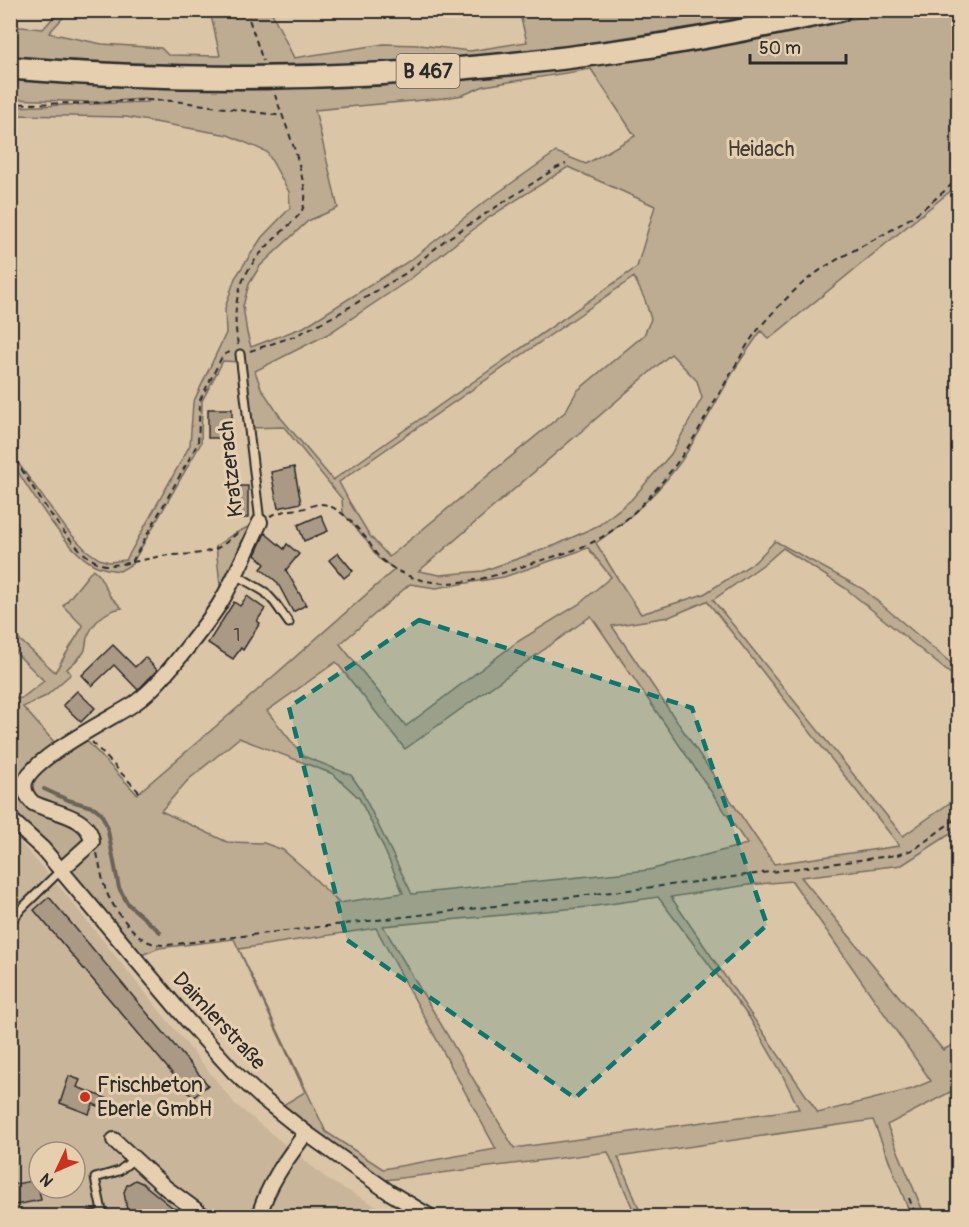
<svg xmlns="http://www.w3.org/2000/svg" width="969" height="1227" font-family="Pangolin,sans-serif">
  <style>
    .built { fill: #c9b59a; fill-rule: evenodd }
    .green { fill: #bdab92; stroke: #746b5e; stroke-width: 1.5; fill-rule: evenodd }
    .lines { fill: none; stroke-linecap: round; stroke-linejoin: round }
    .stream { stroke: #6b6357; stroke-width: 4 }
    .building { fill: #aa9984; stroke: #2b2b2b; stroke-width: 1.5 }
    .lane-casing { stroke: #2b2b2b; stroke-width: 11 }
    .street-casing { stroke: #2b2b2b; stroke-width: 18 }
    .primary-casing { stroke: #2b2b2b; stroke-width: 26 }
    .path { stroke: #2b2b2b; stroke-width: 2; stroke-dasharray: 6 4.5; stroke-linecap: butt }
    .lane { stroke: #e6cfaf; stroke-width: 7 }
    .street { stroke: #e6cfaf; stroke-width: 14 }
    .primary { stroke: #e6cfaf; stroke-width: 21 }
    .marked { fill: #0f766e; fill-opacity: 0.2; stroke: #0f766e; stroke-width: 4.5; stroke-dasharray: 12 8; stroke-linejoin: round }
    .poi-dot { fill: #c8321e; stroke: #e6cfaf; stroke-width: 2 }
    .labels { text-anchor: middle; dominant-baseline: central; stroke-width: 6; stroke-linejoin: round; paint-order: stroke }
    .number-label { font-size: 18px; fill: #4b4641 }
    .shield { fill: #e6cfaf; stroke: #635c53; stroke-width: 1.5 }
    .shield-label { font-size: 20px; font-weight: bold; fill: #2b2b2b }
    .park-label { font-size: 21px; fill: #413e3a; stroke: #e6cfaf }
    .street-label { font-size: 21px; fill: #2b2b2b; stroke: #e6cfaf }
    .poi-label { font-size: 21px; fill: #2b2b2b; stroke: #e6cfaf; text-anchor: start }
  </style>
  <rect width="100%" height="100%" fill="#dbc5a7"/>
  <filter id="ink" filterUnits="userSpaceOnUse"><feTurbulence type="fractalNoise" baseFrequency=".0167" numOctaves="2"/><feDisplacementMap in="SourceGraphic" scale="12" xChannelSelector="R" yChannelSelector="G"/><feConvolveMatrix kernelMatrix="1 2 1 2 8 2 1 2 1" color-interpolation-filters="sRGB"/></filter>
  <g filter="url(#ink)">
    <path class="built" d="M10 834 19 841 63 891 235 1104 330 1181 395 1216H11ZM39 1152H75V1188H39Z"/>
    <path class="green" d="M59 11H69L49 33 102 44 161 48 168 55 220 56 210 11H271L294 58 384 44 420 45 470 51 527 42 519 11H795L781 14 466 61 273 69H163L11 61 10 26 43 29Z
      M890 11H958V185L769 339 761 331C752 344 743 356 735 369 716 401 700 434 679 464 656 495 627 521 596 543L618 579 641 614 704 594 755 562 775 541 863 589 958 669V680L845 588 783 548 767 562 713 600 903 836 958 797V829L902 865 801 877 943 1050 958 1042V1068L955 1070 958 1075V1088L887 1125 925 1216H911L873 1120 618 1157 642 1216H636L608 1152 385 1180 326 1138 283 1105 305 1092 234 939 159 948 139 956 58 854 11 808V699L22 698 44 681 11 648V632L55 672 83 626 63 606 93 569 99 575 110 596 122 608C106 610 93 622 87 638 86 642 86 648 84 652 80 658 72 664 67 669L71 674 46 696 23 707 62 751 84 738 137 794 243 703 395 569 378 558 366 540 343 513 342 499 284 427 248 428 240 362 223 361 202 401 201 443 132 564 120 571C112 570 104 569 97 566 67 554 29 489 11 461L10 452 67 530 86 550 99 559 109 562 126 560 190 445 193 403 226 333 225 308 235 278 262 237 290 208 289 192 267 152 228 135 126 117 11 115V107L148 102 146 99 92 102 11 99V79L88 85 266 90 475 77 613 63 707 49ZM591 69 635 136 586 164 556 152 479 206 412 259 304 327 251 347 247 333 243 306 249 284 260 266 308 221 338 208 315 110 445 98 463 95 484 86ZM568 167 655 206 637 267 333 480 281 418 261 388 255 371 328 334 409 280 488 218ZM634 277 645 300 651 319 644 335 577 391 565 412 389 557 370 536 350 503 339 482ZM671 354 697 381 702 398 671 454 631 500 599 525 556 545 483 571 440 575 419 571ZM588 548 611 577 579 604 517 642 406 726 340 644 410 584 436 588 504 577ZM707 601 899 845V846L774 864 612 626 669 617ZM591 616 747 844 649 870 412 894 360 788 351 775 303 756 267 711 336 662 405 749ZM239 738 333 774 359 798 382 844 403 893 339 903 305 869 283 850 264 843 227 842 161 811 188 780ZM792 881 931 1081 912 1089 818 1113 671 897 748 885ZM658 897 749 1017 780 1070 799 1109 514 1148 383 926 589 907ZM376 928 496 1149 383 1169 326 1132 239 949Z
      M254 524 221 595 216 546 232 535Z"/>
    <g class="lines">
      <path class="stream" d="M10 775 15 777
        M44 789 68 800 95 808 101 813 107 826 119 888 128 904 160 932"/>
    </g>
    <path class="building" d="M208 409H232V438H208Z
      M294 467 301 503 278 508 271 472Z
      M233 486H248V518H233Z
      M321 515 328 531 304 541 298 525Z
      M265 533 284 549 287 544 299 554 286 570 306 605 293 612 277 582 261 569 265 564 255 555Z
      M338 553 353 571 344 578 329 560Z
      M247 596 265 609 257 621 260 623 243 650 241 648 233 659 208 643 234 602 240 606Z
      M113 645 135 667 145 657 157 670 138 690 114 665 92 686 82 675Z
      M77 691 95 708 81 722 63 705Z
      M49 897 208 1085 193 1098 34 910Z
      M69 1076 80 1080 77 1087 113 1101 110 1111 93 1104 89 1114 60 1103Z
      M37 1180 41 1200 10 1206V1185Z
      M135 1180 142 1183 183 1216H128L124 1192 127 1185Z"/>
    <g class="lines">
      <defs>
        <path id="lane" d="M240 354 260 522
          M235 574 265 592 275 603 289 623
          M10 923 21 909 61 870
          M89 1216 102 1213
          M103 1216 95 1178 119 1171 134 1159"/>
        <path id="street" d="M10 819 43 849 187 1020 234 1072 262 1098 306 1133 389 1192 429 1216
          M61 870 92 842C90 815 52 813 33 803 27 797 23 791 25 782 32 758 110 719 132 705 149 694 162 678 175 663 190 644 206 625 219 605 235 579 247 550 260 522
          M114 1140 166 1188 204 1216
          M259 1216C268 1184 286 1160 306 1133"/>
        <path id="primary" d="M10 68C216 85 422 79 626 50 698 40 769 25 840 10"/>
      </defs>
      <use href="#lane" class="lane-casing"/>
      <use href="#street" class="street-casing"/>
      <use href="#primary" class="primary-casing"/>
      <path class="path" d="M246 10 263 61
        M10 104 92 103 145 100 175 101 283 116
        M238 345C229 290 245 265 285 229 294 220 304 213 305 200 306 191 303 182 301 173 295 146 284 121 275 95
        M250 351 295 336 338 314 406 273 444 241 556 168 566 164
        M10 451C28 478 74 562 106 565 120 566 146 559 161 556 178 554 198 556 215 549 225 545 233 536 241 530
        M270 516C281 511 290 510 301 509 307 508 313 505 318 504 335 502 355 525 365 537 371 544 374 553 381 559 408 583 441 586 475 580 496 576 515 569 536 562 556 556 577 550 595 541 633 522 673 472 695 436 710 410 724 384 740 358 744 350 749 342 754 335 765 320 778 307 791 294 824 261 863 248 901 224 922 211 940 195 958 179
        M132 562 198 443 200 400 223 355 230 352
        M92 742 141 794
        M97 853C100 866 102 879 106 891 112 906 133 936 149 942 155 945 161 945 168 945L695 882 897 855 915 849 958 817
        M909 1198 916 1216"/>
      <use href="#lane" class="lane"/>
      <use href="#street" class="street"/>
      <use href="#primary" class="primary"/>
    </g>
  </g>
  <path class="marked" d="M419 620 692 708 767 925 575 1098 347 940 289 707Z"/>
  <circle class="poi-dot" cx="85" cy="1097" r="6"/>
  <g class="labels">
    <g class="number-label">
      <text x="237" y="635">1</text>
    </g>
    <rect class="shield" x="396.5" y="54" width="63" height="34" rx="4.5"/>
    <g class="shield-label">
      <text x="428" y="71">B 467</text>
    </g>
    <g class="park-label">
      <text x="761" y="149">Heidach</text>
    </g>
    <g class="street-label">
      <text transform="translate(231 469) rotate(-96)">Kratzerach</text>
      <text transform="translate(219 1021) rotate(47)">Daimlerstraße</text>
    </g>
    <g class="poi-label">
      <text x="97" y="1085">Frischbeton<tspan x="97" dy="24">Eberle GmbH</tspan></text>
    </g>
  </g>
  <rect width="969" height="1227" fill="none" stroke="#e6cfaf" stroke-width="36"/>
  <rect x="18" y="18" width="933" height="1191" fill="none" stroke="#2b2b2b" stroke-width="2" filter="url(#ink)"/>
  <g transform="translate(57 1170) rotate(226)"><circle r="28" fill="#e6cfaf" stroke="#9b8d7a" stroke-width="1.5"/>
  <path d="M0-4.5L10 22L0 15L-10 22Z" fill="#c8321e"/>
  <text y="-9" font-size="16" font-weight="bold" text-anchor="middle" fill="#2b2b2b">N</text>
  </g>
  <path d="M750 54v9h96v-9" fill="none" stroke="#2b2b2b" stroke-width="3"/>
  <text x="759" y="54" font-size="18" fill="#2b2b2b" stroke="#e6cfaf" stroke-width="4.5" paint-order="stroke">50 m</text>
</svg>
